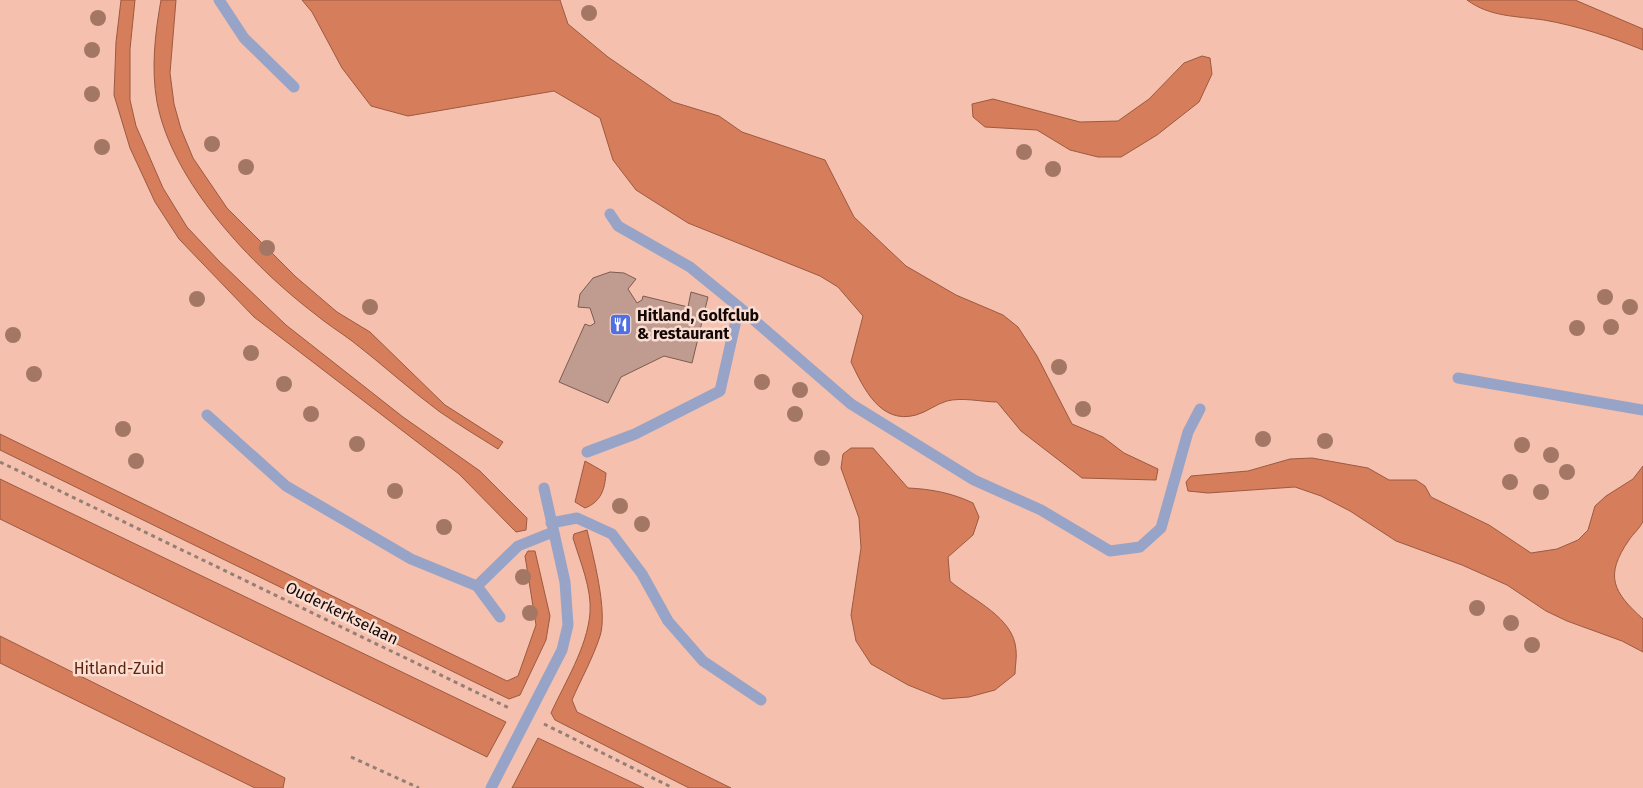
<svg xmlns="http://www.w3.org/2000/svg" width="1643" height="788" font-family="'Fira Sans',sans-serif">
  <style>
    .green { fill: #f5c0ad }
    .water { fill: #d67d5b; stroke: #9c5a41 }
    .building { fill: #bf9c8f; stroke: #7c5c50 }
    .lines { fill: none; stroke-linecap: round; stroke-linejoin: round }
    .path { stroke: #947f77; stroke-width: 3; stroke-dasharray: 4 4; stroke-linecap: butt }
    .service { stroke: #97a4c8; stroke-width: 11 }
    .tree { fill: #a47765 }
    .labels { text-anchor: middle; dominant-baseline: central; stroke-width: 5; stroke-linejoin: round; paint-order: stroke }
    .poi-label { font-size: 16px; font-weight: bold; fill: #130805; stroke: #fadcd1; text-anchor: start }
    .street-label { font-size: 16px; fill: #130805; stroke: #fadcd1 }
    .park-label { font-size: 16px; fill: #5d240c; stroke: #fadcd1 }
  </style>
  <rect width="100%" height="100%" fill="#fadcd1"/>
  <path class="green" d="M0 0H1643V788H0Z"/>
  <path class="water" d="M121 0H135L130 49V100L136 126 163 188 187 227 219 261 286 325 403 417 480 471 527 518 526 530 516 532 459 474 254 317 179 239 155 202 130 148 114 95 116 42Z
    M161 0H176L170 73 174 104 181 129 193 158 227 208 296 277 337 312 370 332 445 405 503 442 498 449C479 437 459 425 440 412 410 390 382 364 352 341 340 332 327 324 315 314 252 266 172 182 157 102 151 69 155 33 161 0Z
    M302 0H560L568 24 608 57 673 102 719 116 742 132 825 160 854 217 906 266 956 295 1003 315 1018 327 1037 356 1072 424 1103 437 1124 453 1158 469 1156 480 1082 478 1021 431 997 402C983 402 962 397 947 401 936 404 927 412 916 415 880 425 863 387 851 362L863 316 838 287 820 276 688 223 636 190 613 160 600 118 554 91 408 116 371 106 342 68 312 12Z
    M1467 0H1575L1643 29V50C1611 37 1578 26 1544 20 1516 16 1490 17 1467 0Z
    M1202 56 1210 58 1212 74 1199 102 1157 135 1121 157H1098L1070 150 1037 130 985 127 973 117 972 104 993 99 1080 122 1118 121 1149 99 1184 63Z
    M0 434 507 681 518 676 536 625 525 556 528 551H535L550 616 546 640 520 695 509 699 0 450Z
    M851 448H873L908 488C931 489 952 493 973 503L979 517 973 535 948 557 950 581C972 600 1014 617 1016 650 1017 658 1015 666 1015 674L995 690 969 697 943 699 908 685 871 664 856 641 851 615 861 548 859 518 841 468 843 454Z
    M1312 458 1368 468 1389 480H1416L1425 486 1431 497 1489 525 1531 553 1557 549 1578 540 1588 530 1595 506 1606 496 1633 479 1643 466C1643 477 1643 513 1643 521 1641 527 1633 534 1629 540 1604 576 1613 592 1643 619V652L1622 641 1567 621 1546 611 1507 585 1462 565 1396 541 1350 511 1321 496 1295 487 1208 493 1188 491 1186 482 1191 476 1248 471 1290 459Z
    M585 461 606 473C605 489 601 502 585 508L575 502Z
    M0 479 506 722 487 757 0 519Z
    M587 530C593 555 608 612 600 636 593 658 581 679 572 700L577 712 731 788H689L555 720 551 713C565 682 587 648 590 613 592 589 580 561 573 538L574 534Z
    M0 636 285 778 283 788H255L0 663Z
    M538 738 644 788H512Z"/>
  <path class="building" d="M610 272 624 273 636 279 628 289 637 303 642 300 643 296 688 307 691 292 708 297 692 363 664 356 621 377 608 403 559 382 585 324 590 326 595 323 590 308 578 307 580 294 593 278Z"/>
  <g class="lines">
    <path class="path" d="M0 462 511 709
      M544 724 673 788
      M351 757 419 788"/>
    <path class="service" d="M219 0 244 38 294 87
      M739 307 851 404 974 480 1041 510 1110 551 1140 547 1161 528 1188 432 1200 409
      M1458 378 1643 410
      M207 415 286 486 411 559 477 586
      M587 452 635 434 720 391 739 307 690 267 618 226 610 214
      M551 523 577 518 612 534 642 574 668 621 703 661 761 700
      M500 617 477 586 518 546 553 532
      M491 788 562 650 568 625 565 582 544 488"/>
  </g>
  <g class="tree">
    <circle cx="589" cy="13" r="8"/>
    <circle cx="98" cy="18" r="8"/>
    <circle cx="92" cy="50" r="8"/>
    <circle cx="92" cy="94" r="8"/>
    <circle cx="212" cy="144" r="8"/>
    <circle cx="102" cy="147" r="8"/>
    <circle cx="1024" cy="152" r="8"/>
    <circle cx="246" cy="167" r="8"/>
    <circle cx="1053" cy="169" r="8"/>
    <circle cx="267" cy="248" r="8"/>
    <circle cx="1605" cy="297" r="8"/>
    <circle cx="197" cy="299" r="8"/>
    <circle cx="370" cy="307" r="8"/>
    <circle cx="1630" cy="307" r="8"/>
    <circle cx="1611" cy="327" r="8"/>
    <circle cx="1577" cy="328" r="8"/>
    <circle cx="13" cy="335" r="8"/>
    <circle cx="251" cy="353" r="8"/>
    <circle cx="1059" cy="367" r="8"/>
    <circle cx="34" cy="374" r="8"/>
    <circle cx="762" cy="382" r="8"/>
    <circle cx="284" cy="384" r="8"/>
    <circle cx="800" cy="390" r="8"/>
    <circle cx="1083" cy="409" r="8"/>
    <circle cx="311" cy="414" r="8"/>
    <circle cx="795" cy="414" r="8"/>
    <circle cx="123" cy="429" r="8"/>
    <circle cx="1263" cy="439" r="8"/>
    <circle cx="1325" cy="441" r="8"/>
    <circle cx="357" cy="444" r="8"/>
    <circle cx="1522" cy="445" r="8"/>
    <circle cx="1551" cy="455" r="8"/>
    <circle cx="822" cy="458" r="8"/>
    <circle cx="136" cy="461" r="8"/>
    <circle cx="1567" cy="472" r="8"/>
    <circle cx="1510" cy="482" r="8"/>
    <circle cx="395" cy="491" r="8"/>
    <circle cx="1541" cy="492" r="8"/>
    <circle cx="620" cy="506" r="8"/>
    <circle cx="642" cy="524" r="8"/>
    <circle cx="444" cy="527" r="8"/>
    <circle cx="523" cy="577" r="8"/>
    <circle cx="1477" cy="608" r="8"/>
    <circle cx="530" cy="613" r="8"/>
    <circle cx="1511" cy="623" r="8"/>
    <circle cx="1532" cy="645" r="8"/>
  </g>
  <defs>
    <symbol id="restaurant-square" viewBox="-11 -11 22 22"><rect x="-9" y="-9" width="18" height="18" rx="4" fill="#506fe3" stroke="#fadcd1"/><path d="M-5-6h1v4h1v-4h1v4h1v-4h1v5L-1.5 .5V6h-2V.5L-5-1ZM5-6V6H3V1.5H1.5Q1.5-4 5-6Z" fill="#fff"/></symbol>
  </defs>
  <g fill-rule="evenodd">
    <use href="#restaurant-square" x="608" y="312" width="25" height="25"/>
  </g>
  <g class="labels">
    <g class="poi-label">
      <text x="637" y="315">Hitland, Golfclub<tspan x="637" dy="18">&amp; restaurant</tspan></text>
    </g>
    <g class="street-label">
      <text transform="translate(342 613) rotate(26)">Ouderkerkselaan</text>
    </g>
    <g class="park-label">
      <text x="119" y="668">Hitland-Zuid</text>
    </g>
  </g>
</svg>
